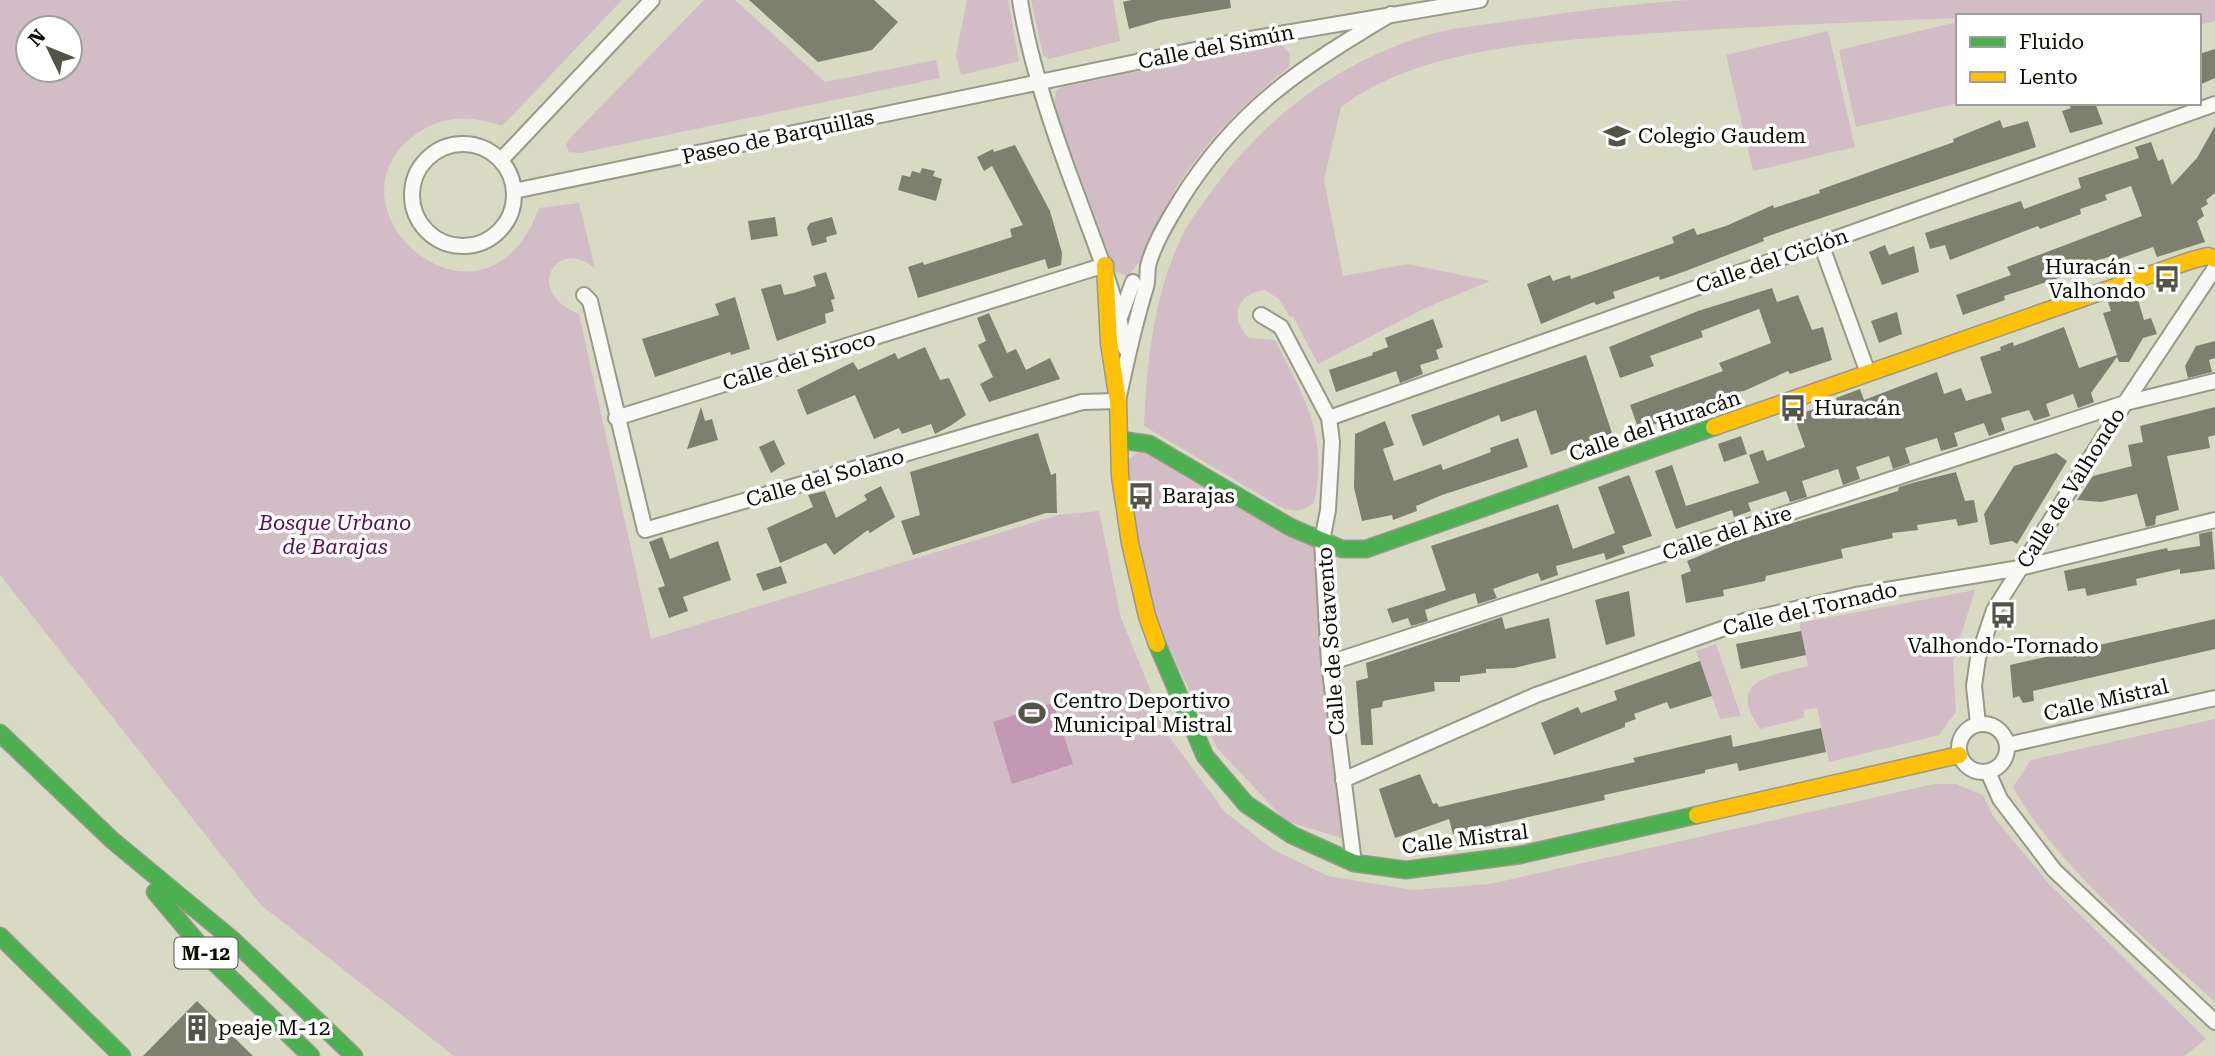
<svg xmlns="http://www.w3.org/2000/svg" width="2215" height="1056" font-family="'Roboto Serif',serif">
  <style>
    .green { fill: #d2bcc6; fill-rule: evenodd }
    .water { fill: #c298b5 }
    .building { fill: #7e806f }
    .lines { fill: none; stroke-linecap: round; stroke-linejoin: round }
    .street-casing { stroke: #989989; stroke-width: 18 }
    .fast-casing { stroke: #989989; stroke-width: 19 }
    .slow-casing { stroke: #989989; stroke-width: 19 }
    .street { stroke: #f9f9f6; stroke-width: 14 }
    .fast { stroke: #4caf50; stroke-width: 16 }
    .slow { stroke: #ffc107; stroke-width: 16 }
    .labels { text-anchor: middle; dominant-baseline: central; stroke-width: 7; stroke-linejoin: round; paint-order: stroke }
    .shield { fill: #fff; stroke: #55554e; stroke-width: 2 }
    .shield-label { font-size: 19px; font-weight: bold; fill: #0c0c02 }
    .street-label { font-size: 21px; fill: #0c0c02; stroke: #fff }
    .poi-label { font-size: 21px; fill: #0c0c02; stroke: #fff; text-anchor: start }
    .park-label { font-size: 21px; font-style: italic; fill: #5a0f54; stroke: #fff }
  </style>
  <rect width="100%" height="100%" fill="#d8dac4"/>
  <path class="green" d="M0 0H622L502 126C472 115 443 115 416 134 314 209 485 356 539 208L579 203 595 269C559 235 521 291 579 314L651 639 1058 515 1099 511 1121 618 1170 738 1225 812 1272 849 1328 876 1413 890 1490 884 1934 784H1956L1983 795 1993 816 2049 884 2206 1039 2184 1056H454L261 905 0 575ZM28 28H70V70H28Z
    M704 0H735L825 82 936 60 940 78 580 153 569 152 566 145 570 138Z
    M967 0H1008L1019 61 961 75 956 55Z
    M1031 0H1113L1120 41 1049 59 1043 55Z
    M1689 0H2215V21L2199 25V16H1958V18C1857 22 1757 26 1656 33 1558 41 1421 45 1341 107L1324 180 1343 276 1408 264 1490 281 1423 309 1318 364 1293 316 1290 317 1279 299 1265 290C1236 293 1229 319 1249 338L1275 340C1304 397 1329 436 1314 503 1300 513 1294 512 1279 506L1144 426C1147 360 1154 291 1185 230 1191 218 1201 207 1209 195 1264 117 1339 61 1431 34 1456 27 1484 25 1510 21 1569 12 1629 4 1689 0Z
    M1958 22 1959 103 1856 127 1839 50Z
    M1828 31 1855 147 1753 171 1726 55Z
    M1279 42 1290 54 1289 67C1245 102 1206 140 1176 188 1160 213 1149 258 1127 276L1115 271 1054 106 1056 91 1062 87Z
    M1141 450 1322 541 1351 841 1286 821 1217 748 1152 612 1131 508 1128 460Z
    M1975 590 1953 661 1956 712 1939 735 1829 762 1817 708 1804 710V718L1760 729C1726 680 1769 676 1808 666L1799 623Z
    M1716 644 1741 716 1720 719 1696 651Z
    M2215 719V1002C2151 944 2054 863 2013 787L2031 760Z"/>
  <path class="water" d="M1053 703 1073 764 1012 784 993 722Z"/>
  <path class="building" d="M749 0H874L898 22 872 50 818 62Z
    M1131 0H1230L1231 8 1160 20 1129 29 1123 2Z
    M2215 49V78L2199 85V54Z
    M2068 103H2095L2103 124 2070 133 2062 111 2071 108Z
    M2000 120 2003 128 2028 121 2036 147 1791 228 1763 238 1764 241 1683 272 1660 280 1659 276 1613 292 1615 298 1596 305 1594 302 1541 324 1527 284 1550 275 1553 281 1570 275 1571 279 1674 243 1672 237 1694 228 1697 235 1726 226 1773 205 1774 208 1820 193 1819 190 1954 142 1953 139Z
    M2215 126V193L2206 200 2208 204 2201 208 2204 216 2197 221 2205 242 2157 257 2153 247 2113 261 2111 256 2067 272 2068 275 2004 296 2005 300 1963 315 1956 295 2011 275 2007 267 2142 216 2131 186 2105 195 2107 200 2080 209 2081 214 2040 229 2038 226 1950 260 1945 245 1930 249 1925 233 2021 201 2024 209 2081 188 2078 178 2139 158 2135 147 2151 142 2158 161 2163 159 2172 185 2197 158Z
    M1015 145 1050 211 1062 253 1061 265 1048 269 1045 259 918 298 908 267 923 262 924 265 1012 237 1010 229 1023 225 992 166 984 171 977 157 993 149 994 152Z
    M922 168 935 171 933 176 942 179 936 201 898 190 902 175 910 177 912 171 920 173Z
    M775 217 778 236 751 240 748 221Z
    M832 217 837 234 826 237 827 242 812 246 807 228 810 223Z
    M1885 245 1889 255 1914 246 1919 272 1882 285 1869 252Z
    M826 272 835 299 831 300 834 311 825 314 826 323 777 341 761 289 781 284 784 295 794 293 816 286 813 276Z
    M1772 288 1777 302 1798 295 1812 330 1823 327 1832 360 1790 374 1788 371 1744 391 1717 394 1720 401 1639 430 1630 405 1723 371 1719 363 1771 343 1759 309 1701 331 1703 337 1650 356 1654 366 1620 378 1609 347 1698 311Z
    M2136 293 2144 320 2151 318 2157 334 2143 338 2129 362H2119L2117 357 2091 393 2094 402 2078 408 2073 394 2046 404 2050 416 2034 421 2029 410 2001 418 2005 430 1989 436 1984 423 1954 433 1958 446 1941 451 1937 438 1905 448 1910 463 1893 469 1889 456 1856 467 1860 479 1843 485 1838 469 1802 481 1807 497 1790 502 1786 491 1748 503 1751 511 1734 517 1732 510 1676 529 1655 471 1672 465 1686 506 1759 483 1749 455 1763 450 1767 461 1805 447 1794 416 1837 401 1836 398 1860 389 1864 400 1937 372 1944 394 1961 388 1966 401 1992 393 1980 357 2001 350 2000 347 2013 342 2014 346 2064 327 2079 368 2117 355 2103 313 2111 311 2108 302Z
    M735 297 750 349 731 355 730 352 655 377 642 339 719 315 715 304Z
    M1897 312 1902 334 1879 343 1871 321Z
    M989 313 1007 353 1016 349 1026 370 1050 358 1060 379 989 402 980 384 993 377 978 345 986 341 977 318Z
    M1433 319 1443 347 1436 350 1439 359 1420 365 1423 374 1400 383 1396 371 1336 392 1329 370 1373 355 1372 353 1388 347 1385 338Z
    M2215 341V358L2209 360 2212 372 2188 378 2185 366 2196 346Z
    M925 347 940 380 949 378 966 415 950 426 935 434 931 424 902 434 899 428 874 439 855 395 807 415 797 390 853 362 858 370 895 353 898 359Z
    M1586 355 1612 433 1551 455 1536 410 1501 422 1499 415 1423 446 1411 415Z
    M701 407 705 421 712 419 718 440 687 449Z
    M2215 407V435L2208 437 2210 448 2167 456 2179 510 2156 516 2155 525 2146 527 2137 494 2101 502 2077 500 2093 476 2132 466 2128 445 2143 442 2140 426Z
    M1385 421 1394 445 1383 449 1394 481 1441 464 1443 470 1491 452 1490 448 1518 438 1528 467 1442 495 1416 506 1417 511 1393 520 1392 515 1362 521 1354 488 1355 434Z
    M1038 433 1051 475 1056 473 1057 513H1046L913 555 901 521 920 515 910 472Z
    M1741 436 1747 454 1724 462 1718 444Z
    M774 440 785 464 771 473 759 447Z
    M2056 453 2067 461 2017 544 2012 541 1990 545 1984 514 2014 466Z
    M1956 472 1965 501 1974 500 1978 522 1958 526 1956 519 1917 525 1918 530 1892 533 1893 538 1841 549 1843 558 1766 576 1765 581 1723 590 1724 596 1686 603 1681 575 1691 571 1687 561 1740 539 1898 491 1899 487 1916 482Z
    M1629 475 1652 536 1622 546 1625 553 1606 560 1604 553 1556 566 1558 575 1541 581 1538 573 1509 583 1493 589 1497 598 1478 604 1475 593 1450 601 1425 610 1428 621 1411 626 1408 618 1392 623 1387 609 1446 590 1431 546 1558 504 1573 549 1615 533 1598 487Z
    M881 486 895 517 870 533 868 530 834 555 826 543 780 563 767 528 813 507 808 495 825 491 836 518 867 500 864 495Z
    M2212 531 2215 569 2180 574V569L2136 579 2137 585 2087 596 2085 588 2068 591 2064 571 2167 548 2168 551 2200 546 2199 534Z
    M662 537 670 559 718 541 731 580 683 597 688 611 669 618 658 588 665 586 649 542Z
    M781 566 787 583 763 591 756 574Z
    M1629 591 1635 636 1606 645 1595 600Z
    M1502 617 1505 629 1549 618 1556 658 1514 668 1486 669V673L1460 676V682H1434L1435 691 1383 701 1382 707 1371 709 1373 745H1361L1356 681 1368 678 1366 663Z
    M2215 619V649L2033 691 2034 701 2023 703 2019 696 2013 698 2010 665Z
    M1801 631 1806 655 1741 669 1736 644Z
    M1700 661 1712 696 1670 709 1667 702 1634 714 1636 719 1625 723V727L1554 755 1541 723 1578 707 1581 713 1617 700 1614 691Z
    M1821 728 1826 752 1739 771 1737 763 1705 770V773L1604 795 1605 800 1453 834 1449 819 1395 838 1379 789 1420 774 1433 804 1437 803 1439 807 1635 762 1633 758 1731 735 1733 747Z
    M197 1001 253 1056H143Z"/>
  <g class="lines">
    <defs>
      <path id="street" d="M1020 0C1030 65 1056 139 1079 200 1097 250 1117 296 1125 348
        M412 195a51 51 0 1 1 102 0a51 51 0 1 1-102 0Z
        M501 160 652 0
        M514 191 1238 41 1480 0
        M1821 244 1868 373
        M584 295 590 301 645 530 1082 402 1118 401C1126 363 1134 325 1146 287 1148 281 1147 273 1148 266 1154 243 1169 219 1181 199 1238 108 1301 68 1391 14
        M1261 315 1281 327 1329 418 1332 442 1328 510 1322 541 1329 663 1354 863
        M1119 320 1133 282
        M616 418 1105 265
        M1329 418 2215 104
        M1329 663 2125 403 2215 381
        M1959 748a24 24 0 1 1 48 0a24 24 0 1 1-48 0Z
        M1978 724 1974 686 1978 658 1994 610 2125 403 2215 268
        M2007 745 2215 698
        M1988 772 2000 799 2054 870 2215 1022
        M1343 780 1536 695 1747 620 1856 595 2020 568 2215 520"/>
      <path id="fast" d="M1120 440 1149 444 1290 527 1342 549H1366L1714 427
        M1157 644 1205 756 1246 804 1292 835 1354 863 1406 870 1520 855 1697 815
        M0 733 112 840 234 941 354 1056
        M155 892 214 962 311 1056
        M0 936 122 1056"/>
      <path id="slow" d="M1105 265 1109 343 1118 401 1120 476 1130 543 1147 616 1157 644
        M1714 427 2192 260 2208 256 2215 259
        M1697 815 1959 755"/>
    </defs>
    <use href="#street" class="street-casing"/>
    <use href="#fast" class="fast-casing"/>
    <use href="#slow" class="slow-casing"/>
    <use href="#street" class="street"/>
    <use href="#fast" class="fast"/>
    <use href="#slow" class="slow"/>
  </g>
  <defs>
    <symbol id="school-bare" viewBox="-9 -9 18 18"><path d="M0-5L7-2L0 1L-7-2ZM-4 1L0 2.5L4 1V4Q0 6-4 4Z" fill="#535446" stroke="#fff" stroke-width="2.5" paint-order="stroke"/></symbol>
    <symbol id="bus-bare" viewBox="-9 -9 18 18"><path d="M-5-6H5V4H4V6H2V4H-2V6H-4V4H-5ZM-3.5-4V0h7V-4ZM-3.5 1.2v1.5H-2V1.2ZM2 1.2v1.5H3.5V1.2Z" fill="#535446" stroke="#fff" stroke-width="2.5" paint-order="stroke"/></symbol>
    <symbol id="stadium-bare" viewBox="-9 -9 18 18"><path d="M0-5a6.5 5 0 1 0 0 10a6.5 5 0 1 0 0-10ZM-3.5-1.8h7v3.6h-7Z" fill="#535446" stroke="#fff" stroke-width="2.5" paint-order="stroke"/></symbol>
    <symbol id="building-bare" viewBox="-9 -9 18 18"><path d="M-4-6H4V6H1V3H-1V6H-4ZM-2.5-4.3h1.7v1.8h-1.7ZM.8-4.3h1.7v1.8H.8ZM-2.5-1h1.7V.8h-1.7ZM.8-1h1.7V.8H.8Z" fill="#535446" stroke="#fff" stroke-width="2.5" paint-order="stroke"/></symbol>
  </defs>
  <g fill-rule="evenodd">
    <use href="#school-bare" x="1598" y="117" width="38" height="38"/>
    <use href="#bus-bare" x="2148" y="260" width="38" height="38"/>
    <use href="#bus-bare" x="1774" y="389" width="38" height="38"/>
    <use href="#bus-bare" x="1122" y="477" width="38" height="38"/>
    <use href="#bus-bare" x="1984" y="596" width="38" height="38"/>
    <use href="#stadium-bare" x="1013" y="694" width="38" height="38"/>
    <use href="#building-bare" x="178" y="1009" width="38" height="38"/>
  </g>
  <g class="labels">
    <rect class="shield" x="174.5" y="937.5" width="63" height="31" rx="5"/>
    <g class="shield-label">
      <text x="206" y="953">M-12</text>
    </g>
    <g class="street-label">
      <text transform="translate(1216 47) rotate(-11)">Calle del Simún</text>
      <text transform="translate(778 137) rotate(-12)">Paseo de Barquillas</text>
      <text transform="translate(1772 261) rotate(-19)">Calle del Ciclón</text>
      <text transform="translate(799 361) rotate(-17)">Calle del Siroco</text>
      <text transform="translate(1655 426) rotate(-19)">Calle del Huracán</text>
      <text transform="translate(825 478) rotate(-16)">Calle del Solano</text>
      <text transform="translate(2071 488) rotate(-58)">Calle de Valhondo</text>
      <text transform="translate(1727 533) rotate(-18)">Calle del Aire</text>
      <text transform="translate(1810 609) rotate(-13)">Calle del Tornado</text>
      <text transform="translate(1331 641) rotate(-94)">Calle de Sotavento</text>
      <text transform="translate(2106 700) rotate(-13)">Calle Mistral</text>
      <text transform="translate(1465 839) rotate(-7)">Calle Mistral</text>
    </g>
    <g class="poi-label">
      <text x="1638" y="136">Colegio Gaudem</text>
      <text x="2146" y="267" text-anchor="end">Huracán -<tspan x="2146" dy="24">Valhondo</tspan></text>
      <text x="1814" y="408">Huracán</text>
      <text x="1162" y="496">Barajas</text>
      <text x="2003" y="646" text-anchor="middle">Valhondo-Tornado</text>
      <text x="1053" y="701">Centro Deportivo<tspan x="1053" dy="24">Municipal Mistral</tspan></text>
      <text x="218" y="1028">peaje M-12</text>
    </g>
    <g class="park-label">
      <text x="335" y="523">Bosque Urbano<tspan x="335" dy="24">de Barajas</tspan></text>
    </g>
  </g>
  <rect x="1956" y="14" width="245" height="91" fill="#ffffff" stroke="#9e9e9a" stroke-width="2"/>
  <rect x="1970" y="37" width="35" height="10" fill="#4caf50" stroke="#9e9e9a" stroke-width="2"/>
  <text x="2019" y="49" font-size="21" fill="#0c0c02">Fluido</text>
  <rect x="1970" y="72" width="35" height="10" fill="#ffc107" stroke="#9e9e9a" stroke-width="2"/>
  <text x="2019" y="84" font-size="21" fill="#0c0c02">Lento</text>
  <g transform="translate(49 49) rotate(313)"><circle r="33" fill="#ffffff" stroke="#9e9e9a" stroke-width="2"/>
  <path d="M0-5L12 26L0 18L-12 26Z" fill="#535446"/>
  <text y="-10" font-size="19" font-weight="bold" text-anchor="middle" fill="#0c0c02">N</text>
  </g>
</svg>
